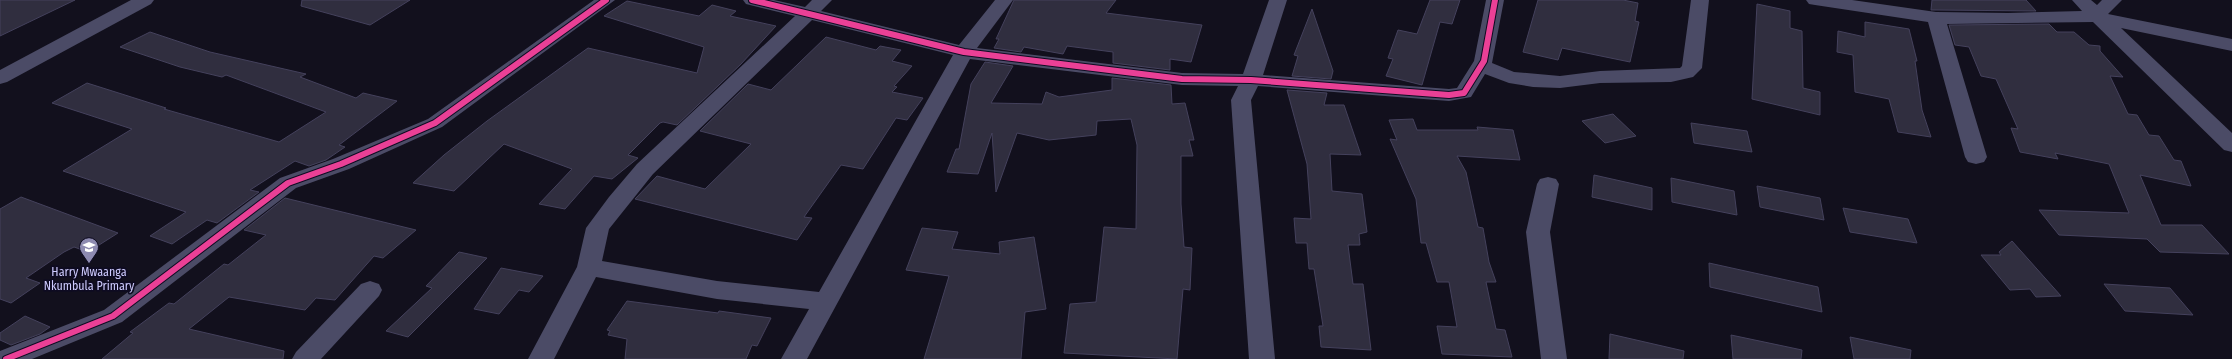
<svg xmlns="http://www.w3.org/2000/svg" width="2232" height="359" font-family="'Fira Sans Condensed',sans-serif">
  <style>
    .building { fill: #302e3f; stroke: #44415c }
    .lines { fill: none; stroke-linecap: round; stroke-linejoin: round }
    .minor { fill: #4b4b66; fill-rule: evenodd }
    .cycleway-casing { stroke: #0e0b22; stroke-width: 8 }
    .cycleway { stroke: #ea4096; stroke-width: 6 }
    .labels { text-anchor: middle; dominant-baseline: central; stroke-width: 3.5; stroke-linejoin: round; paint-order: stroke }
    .poi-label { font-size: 12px; fill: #cfccff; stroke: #0e0b22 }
  </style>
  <rect width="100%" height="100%" fill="#12101d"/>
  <path class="building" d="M0 0H75L0 36Z
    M302 0H410L370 25 301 6Z
    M1014 0H1116L1106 13 1202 25 1191 62 1170 59V70L1113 63V52L1067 46 1063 54 1024 47 1021 52 994 48 999 39H996Z
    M1430 0H1460L1452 24 1440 22 1422 85 1386 76 1393 59 1388 58 1398 30 1417 34Z
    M1538 0H1623L1638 3 1635 21 1639 22 1630 62 1562 48 1558 60 1523 52Z
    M1932 0H2026L2036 11 1936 10H1931Z
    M627 1 699 16 712 5 736 11 730 16 776 26 741 64 677 125 663 122 660 123 628 155 638 158 612 179 594 176 565 209 539 204 572 169 504 144 454 191 413 183 444 155 487 121 588 48 697 73 704 47 604 16Z
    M1757 4 1790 11V28L1802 31 1803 88 1820 92V115L1752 99Z
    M1312 9 1333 71 1331 79 1292 76 1298 56 1294 55Z
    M1865 22 1909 29 1917 61H1915L1922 110 1931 137 1898 132 1889 99 1855 92 1853 55 1837 52 1838 31 1865 37Z
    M2049 24 2057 32H2074L2089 45 2100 46V51L2123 77 2110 76 2128 114 2137 115 2149 135 2159 136 2174 160 2181 161 2191 186 2140 175 2161 225H2202L2229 254 2160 252 2147 239 2059 235 2039 210 2129 213 2109 164 2055 153 2058 159 2020 152 2011 128 2018 129 1996 79 1981 76 1969 47 1955 45 1949 25Z
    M150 32 210 52 306 74 300 77 356 98 363 93 397 101 339 145 345 147 326 160 309 166 295 161 250 190 259 192 217 223 207 220 172 244 150 236 186 212 63 171 132 129 52 103 87 83 166 108 164 109 279 142 326 112 226 75 222 77 180 67 120 47Z
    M826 37 876 50 880 46 901 50 892 61 912 66 894 86 897 87 892 92 923 98 907 120 896 118 863 169 841 165 804 217 812 218 797 240 635 199 657 176 705 189 751 144 700 131 748 84 771 90Z
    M985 62 1013 66 991 103 1042 104 1046 92 1059 97 1112 90V78L1171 85 1172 104 1185 103 1194 140H1189L1193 156H1181V204L1184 247 1192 248 1190 290 1183 289 1177 359 1064 353 1070 304 1096 302 1104 227 1136 229 1137 145 1131 119 1097 121 1096 135 1049 140 1017 133 996 192 992 133 978 174 947 172 956 149H959L971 84Z
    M1287 90 1327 93 1324 105H1344L1361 155 1330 154 1332 191 1362 194 1367 232 1359 234 1360 245H1348L1353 284H1363L1371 350 1321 347 1319 326H1323L1314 269H1309L1307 243H1296L1294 218 1311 219 1307 164Z
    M1613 114 1636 136 1605 143 1582 121Z
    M1413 119 1417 130H1478L1477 127 1513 130 1520 160 1457 156 1466 172 1478 227 1483 228 1489 262 1496 282H1486L1496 329 1505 330 1512 357 1442 354 1437 326 1457 327 1449 282H1437L1426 243H1421L1416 199 1390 139 1397 140 1389 120Z
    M1691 123 1747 131 1752 152 1694 143Z
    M1594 175 1652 188V210L1592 197Z
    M1671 178 1734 191 1737 215 1672 202Z
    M1757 186 1820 198 1824 220 1760 207Z
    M21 197 118 233 88 252 74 247 64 252 26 278 40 283 11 303 0 299V209Z
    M285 198 416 230 383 258 374 256 335 300 316 298 305 310 229 297 189 329 284 351 283 359H102L133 333 130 332 169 303 174 304 224 264 228 265 266 235 244 230Z
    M1843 208 1908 219 1917 243 1850 232Z
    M922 228 958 232 952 249 1000 254 999 242 1034 237 1046 309 1025 312 1021 359H924L949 276 906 270Z
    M2012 241 2061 296 2036 297 2030 289 2010 290 1981 255H2001L1999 252Z
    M459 252 487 258 408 337 386 331 432 288 426 286Z
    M1709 263 1818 287 1822 312 1710 287Z
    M501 268 543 276 529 292 519 290 499 314 474 309Z
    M2104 284 2170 288 2193 315 2125 311Z
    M627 301 718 313 719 311 771 318 757 346 752 345 746 359H625L627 339 608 335 610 331 607 330Z
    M25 316 50 327 40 334 11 345 0 340V333Z
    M1610 334 1684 351 1683 359H1609Z
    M1731 335 1802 350 1801 359H1733Z
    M1850 337 1911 350 1910 359H1854Z"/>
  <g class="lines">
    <path class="minor" d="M131 0H154L151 4 7 82 0 84V70Z
      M594 0H615L442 127 349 169 296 188 122 322 32 359H0V351L104 310 280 178 333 159 428 119Z
      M743 0H774L805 7 812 0H832L821 11 959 45 995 0H1013L977 48 1182 73 1243 74 1269 0H1287L1263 75 1449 89 1457 88 1474 61 1486 0H1504L1492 63 1514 72 1560 76 1600 71 1680 68 1682 66 1691 0H1709L1702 68 1693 77 1671 82 1600 83 1560 88 1533 87 1509 83 1485 74 1471 97 1449 101 1258 86 1251 100 1275 359H1249L1231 100 1238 86 1182 85 970 59 807 359H781L809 309 717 299 596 277 554 359H528L577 267 586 228 609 197 637 164 795 16 746 4ZM812 20 953 55 819 292 717 281 602 261 609 229 653 174Z
      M1806 0H1852L1936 12 2008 13 2082 11 2072 0H2091L2097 5 2102 0H2122L2108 14 2232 39V51L2121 28 2232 133V152L2224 150 2093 22 1947 24 1987 157 1984 162 1976 164 1968 162 1965 157 1928 22 1815 5 1809 4Z
      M1548 177 1556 179 1559 184 1550 232 1567 359H1541L1526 232 1537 184 1540 179Z
      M370 281 379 284 382 290 379 296 321 359H292L296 352 361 284Z"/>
    <defs>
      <path id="cycleway" d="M752 0 964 52 1182 79 1251 80 1449 95 1464 93 1484 61 1495 0
        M6 359 113 316 288 183 341 164 435 123 606 0"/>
    </defs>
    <use href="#cycleway" class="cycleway-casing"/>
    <use href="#cycleway" class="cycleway"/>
  </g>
  <defs>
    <symbol id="school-pin" viewBox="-11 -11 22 30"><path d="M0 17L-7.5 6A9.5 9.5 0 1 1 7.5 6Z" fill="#8d8ab0" stroke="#0e0b22"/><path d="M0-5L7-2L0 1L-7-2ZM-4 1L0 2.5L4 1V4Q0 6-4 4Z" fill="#fff"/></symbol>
  </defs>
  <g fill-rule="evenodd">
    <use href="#school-pin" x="78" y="236" width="22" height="30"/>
  </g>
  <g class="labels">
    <g class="poi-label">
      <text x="89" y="272">Harry Mwaanga<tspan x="89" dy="14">Nkumbula Primary</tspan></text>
    </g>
  </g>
</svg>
